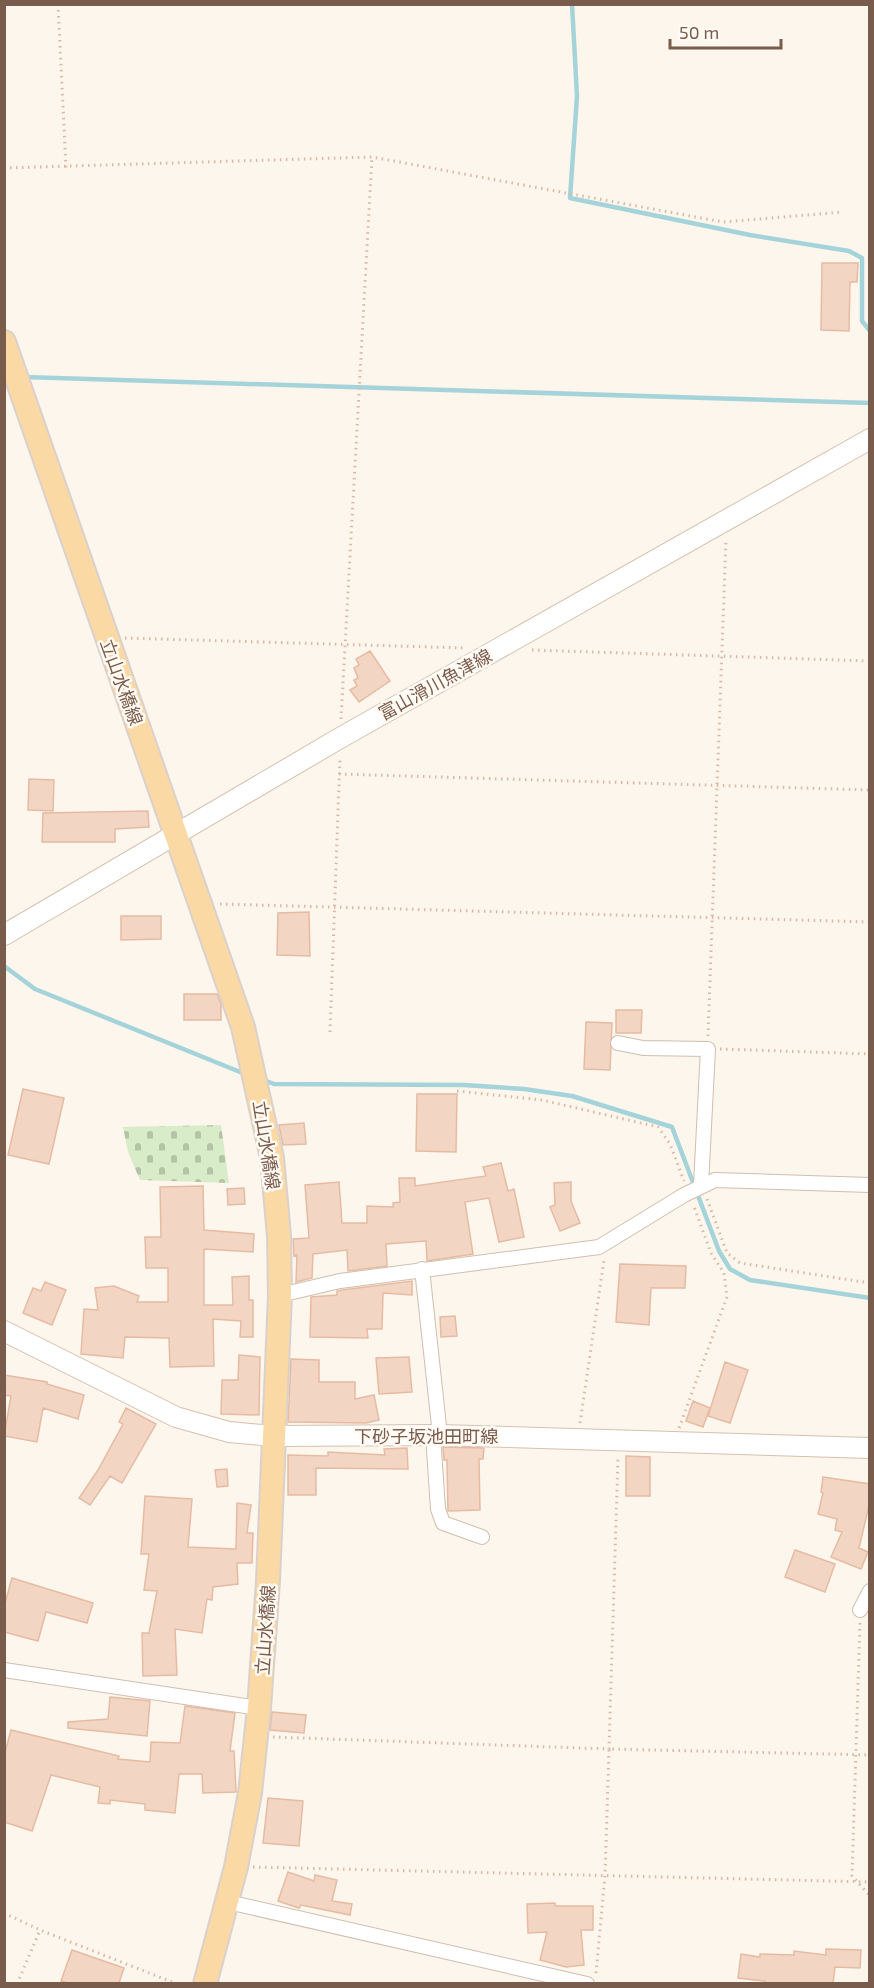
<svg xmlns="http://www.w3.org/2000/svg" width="874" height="1988" font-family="'Exo 2','Noto Sans JP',sans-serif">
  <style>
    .cemetery { fill: url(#cemetery-stones) }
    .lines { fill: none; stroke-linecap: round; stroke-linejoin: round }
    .stream { stroke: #a5d3da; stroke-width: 4.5 }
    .building { fill: #f3d5c3; stroke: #e6bba3; stroke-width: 1.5 }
    .street-casing { stroke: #d1beb0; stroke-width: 16 }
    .secondary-casing { stroke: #d6c0b0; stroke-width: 22 }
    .primary-casing { stroke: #dad1cd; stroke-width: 26 }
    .path { stroke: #d9b8a5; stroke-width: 3; stroke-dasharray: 1.5 4.5; stroke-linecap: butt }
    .street { stroke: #fff; stroke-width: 14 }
    .secondary { stroke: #fff; stroke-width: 20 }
    .primary { stroke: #fbd9a5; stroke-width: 22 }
    .labels { text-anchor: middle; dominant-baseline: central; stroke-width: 5; stroke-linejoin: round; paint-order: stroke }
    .street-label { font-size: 18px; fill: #7a5c4d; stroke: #fffaf3 }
  </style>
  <defs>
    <pattern id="cemetery-stones" width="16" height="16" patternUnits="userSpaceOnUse" patternTransform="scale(1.5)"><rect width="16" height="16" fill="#d8ecc9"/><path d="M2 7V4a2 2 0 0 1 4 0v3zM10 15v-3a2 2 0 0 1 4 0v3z" fill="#b4c2a5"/></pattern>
  </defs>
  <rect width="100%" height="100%" fill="#fdf6ec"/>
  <path class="cemetery" d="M221 1125 229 1183 140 1180 128 1152 123 1127Z"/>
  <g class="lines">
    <path class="stream" d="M572 4 577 96 570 198 750 235 849 251 862 258V321L870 331
      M24 377 870 403
      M4 966 35 989 245 1074
      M261 1079 274 1084 464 1085 524 1089 572 1096 672 1127 719 1251 730 1269 750 1280 870 1298"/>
  </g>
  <path class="building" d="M822 263H858L857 282H850L849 331 821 330Z
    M370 651 390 681 359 702 350 690 357 686 354 680 358 678 354 668 359 665 356 659Z
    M29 779 54 780 53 811 28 810Z
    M148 811 149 827 115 829V842H42L43 813Z
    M309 912 310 956 277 955 278 913Z
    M121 916H161V939L121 940Z
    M184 994H217L221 1004V1020H184Z
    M616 1010H642L641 1033H616Z
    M586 1022 612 1023 610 1070 584 1069Z
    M23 1089 64 1098 49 1164 8 1155Z
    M417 1094H457L456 1152 416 1151Z
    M304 1123 306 1144 283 1145 279 1125Z
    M501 1163 508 1191 514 1189 524 1237 499 1242 489 1198 465 1202 473 1254 427 1261 426 1241 386 1244 387 1266 348 1271 347 1250 313 1254 312 1278 296 1282 297 1255 294 1256 293 1239 309 1238 305 1185 339 1182 342 1223H367V1206L393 1207V1203L400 1202 399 1178H415V1186L486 1176 483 1167Z
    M571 1182V1201L580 1223 560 1231 550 1207 555 1205 554 1183Z
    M203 1186 204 1230 254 1234 253 1252 204 1249V1305H233L232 1277 249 1276V1300H253V1337H240L241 1321 213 1319 214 1366 170 1367 169 1338 125 1337 123 1358 81 1354 84 1309 98 1310 95 1288 114 1286 139 1296 137 1302H168V1268H146L145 1237H161L160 1187Z
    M244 1188 245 1204 228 1205 227 1189Z
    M620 1264 686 1266 685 1288H651L649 1325 616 1322Z
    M412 1281V1295L383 1293 382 1329H367L368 1338 310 1337 311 1297 337 1295V1291L342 1290Z
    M45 1282 66 1290 52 1325 23 1313 33 1288 41 1291Z
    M455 1316 457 1336 441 1337 440 1317Z
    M239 1355 260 1357 259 1415 221 1414 222 1380H238Z
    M409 1357 412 1392 379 1394 376 1358Z
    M291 1359 319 1360V1382H355V1399L374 1395 379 1420 366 1423 288 1422Z
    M725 1362 748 1370 730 1423 708 1416Z
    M4 1375 47 1382V1384L84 1395 78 1419 43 1408 37 1442 4 1436 11 1396 4 1395Z
    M693 1401 710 1408 703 1427 686 1421Z
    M126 1408 156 1424 122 1483 110 1476 90 1505 79 1498 98 1470 123 1424 119 1422Z
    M443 1447 484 1448 483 1459H479L480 1510 448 1511 447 1460H444Z
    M407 1448 408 1469 316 1468V1495H288V1455L328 1456V1452L385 1455 384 1449Z
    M626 1456 650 1457V1496H626Z
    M227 1469 228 1486 217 1487 215 1470Z
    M823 1477 870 1484V1501L859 1548 868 1552 861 1569 831 1557 842 1532 835 1530 837 1519 818 1514 823 1493 821 1492Z
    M145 1496 192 1499 188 1547 236 1549 237 1503 251 1505 247 1533H253L252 1563H237L238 1584 213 1587 212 1600 207 1599 202 1633 175 1629 177 1675 143 1676 142 1633H149L157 1591 144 1590 149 1554H141Z
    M795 1550 835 1564 825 1592 785 1577Z
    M12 1578 93 1603 87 1623 46 1612 38 1641 4 1632V1607Z
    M110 1697 150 1701 147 1736 68 1728V1722L108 1719Z
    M185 1706 235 1713 230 1751H234L236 1792 203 1793 202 1774H179L175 1813 145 1810V1804L110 1800V1804L98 1803 100 1787 51 1775 32 1831 4 1822V1756L11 1730 119 1756 118 1759 150 1762 151 1742 180 1743Z
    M272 1712 306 1715 304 1733 270 1730Z
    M268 1798 303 1801 299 1846 263 1843Z
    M288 1872 314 1881 315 1875 337 1880 332 1901 352 1904 350 1915 301 1905 299 1908 278 1901Z
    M555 1903V1906H593V1930H581L584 1965 566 1967 540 1960 547 1932 528 1933 527 1904Z
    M826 1949 861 1950 860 1968 835 1967 833 1983H765V1981L738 1978 741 1954 760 1957V1954L794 1955V1951L826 1955Z
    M72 1950 124 1968 119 1983H68L61 1981Z"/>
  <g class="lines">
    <defs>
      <path id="street" d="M618 1043 643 1048 708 1049 701 1185
        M422 1269 440 1435
        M280 1295 340 1281 599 1247 684 1195 715 1180 870 1185
        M433 1435 438 1509 443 1523 482 1537
        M860 1610 870 1591
        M4 1670 259 1708
        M228 1902 587 1984"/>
      <path id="secondary" d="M4 935 340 738 870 439
        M4 1331 176 1417 229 1432 273 1436 440 1435 870 1448"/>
      <path id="primary" d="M4 342 243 1027 272 1158 279 1236 280 1295 268 1581 259 1708 250 1793 236 1867 205 1984"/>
    </defs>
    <use href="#street" class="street-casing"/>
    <use href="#secondary" class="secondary-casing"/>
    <use href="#primary" class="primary-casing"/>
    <path class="path" d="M58 4 66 168
      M4 168 372 157 723 222 843 212
      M125 638 466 648
      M532 650 870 661
      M341 719 372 157
      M339 774 870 790
      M220 904 870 922
      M330 1032 340 758
      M708 1036 726 539
      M720 1049 870 1054
      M457 1091 542 1100 658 1127 670 1144 684 1181
      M707 1199 727 1253 740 1263 870 1283
      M580 1423 604 1260
      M679 1428 727 1297 724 1273 711 1253 693 1204
      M860 1623 852 1876 870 1896
      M273 1737 609 1749 618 1457
      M253 1867 870 1882
      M4 1913 40 1930 177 1984
      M596 1973 605 1875 609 1749 870 1755
      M17 1984 40 1930"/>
    <use href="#street" class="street"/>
    <use href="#secondary" class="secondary"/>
    <use href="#primary" class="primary"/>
  </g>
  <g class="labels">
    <g class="street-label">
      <text transform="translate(122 682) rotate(70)">立山水橋線</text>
      <text transform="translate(435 684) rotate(-29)">富山滑川魚津線</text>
      <text transform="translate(267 1145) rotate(81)">立山水橋線</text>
      <text x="426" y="1436">下砂子坂池田町線</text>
      <text transform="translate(265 1630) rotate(-86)">立山水橋線</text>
    </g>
  </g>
  <rect width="874" height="1988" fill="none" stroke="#7a5c4d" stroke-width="12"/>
  <path d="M670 39v9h111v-9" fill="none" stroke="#7a5c4d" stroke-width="3"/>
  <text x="679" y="39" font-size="18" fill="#7a5c4d" stroke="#fffaf3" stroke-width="4.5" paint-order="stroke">50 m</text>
</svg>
